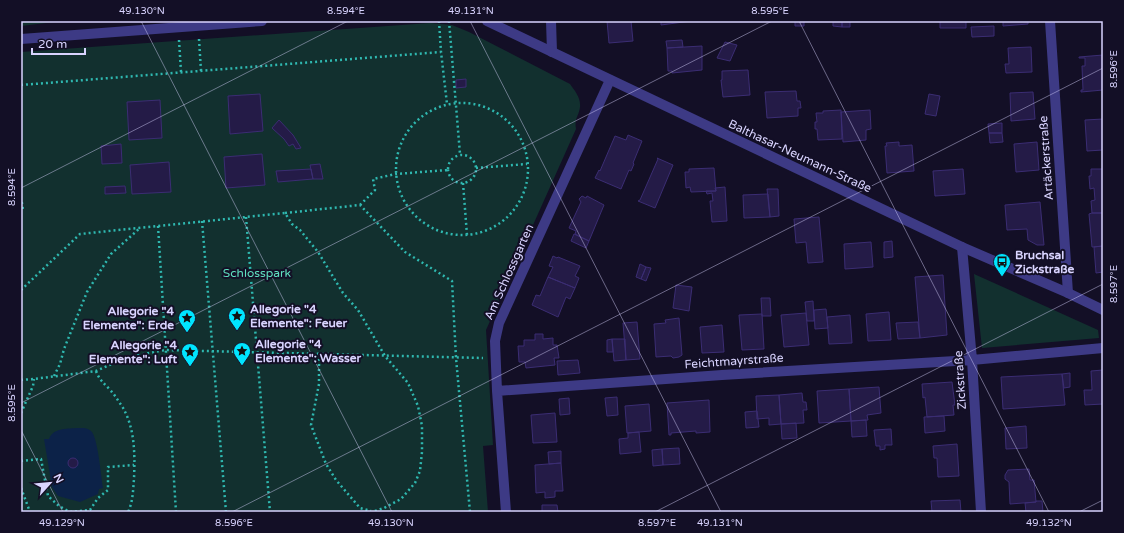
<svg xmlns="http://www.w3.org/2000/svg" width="1124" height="533" font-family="'Varela Round',sans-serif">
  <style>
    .green { fill: #12302f }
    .water { fill: #0c2248 }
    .building { fill: #241b47; stroke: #3b2d73 }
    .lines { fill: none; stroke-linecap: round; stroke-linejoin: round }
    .path { stroke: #2fb8b0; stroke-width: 2.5; stroke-dasharray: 2 3; stroke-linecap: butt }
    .minor { stroke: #3d3a85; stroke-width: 10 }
    .tertiary { stroke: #3d3a85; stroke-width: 10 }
    .ticks { fill: none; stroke: #d9d4ff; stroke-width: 1; stroke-opacity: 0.45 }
    .labels { text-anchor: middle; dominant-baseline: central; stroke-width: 4; stroke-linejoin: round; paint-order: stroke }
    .street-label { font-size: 12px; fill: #d9d4ff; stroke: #130f26 }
    .poi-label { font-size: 12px; font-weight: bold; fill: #d9d4ff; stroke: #130f26; text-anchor: start }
    .park-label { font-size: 12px; fill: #5fe0c0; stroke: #130f26 }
    .neatline { fill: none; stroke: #d9d4ff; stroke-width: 1.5 }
    .ticks-label { font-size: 10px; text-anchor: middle; fill: #d9d4ff }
  </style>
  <rect width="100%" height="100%" fill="#130f26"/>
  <path class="green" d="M21 21H63L21 26Z
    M430 23 452 25 469 32 570 84C575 91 581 98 580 107 579 116 574 118 576 129L486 330 493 445 483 446 488 512H21V52Z
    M974 274 1098 330 1099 338 982 348Z"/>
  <path class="water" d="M76 428C81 428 87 427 91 431 98 437 101 477 103 488L99 489 98 494 80 502 58 496 52 487 44 439H49C53 428 66 429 76 428Z"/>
  <path class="building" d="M607 21H631L633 41 609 43Z
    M661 21H691L661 25Z
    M795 21H804V26H795Z
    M833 21H842V27L833 26Z
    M842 21H850V27H842Z
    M940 21H966V28H940Z
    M1003 21H1028V24L1003 26Z
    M994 26V36L972 37 971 27Z
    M682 40 683 47 667 48 666 41Z
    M725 42 737 45 730 61 717 58Z
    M702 46V70L672 73V71H668L667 48Z
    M1031 47 1032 72 1006 73 1005 64H1009L1008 48Z
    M1103 55V90L1081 92V90H1083L1082 66H1085V58H1079V57Z
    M748 70 750 95 723 97 721 80H722V71Z
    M466 79V87L456 88V80Z
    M796 91 797 101H800L801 108H798V116L767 118 765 92Z
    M1033 92 1035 119 1011 121 1010 93Z
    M260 94 263 131 230 134 228 96Z
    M929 94 940 96 936 116 925 114Z
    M160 100 162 138 129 140 127 102Z
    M841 110 842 139 818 140 817 129H815V122H817L816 113H823V111Z
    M870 110 871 129 866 130V140L843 142 841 112Z
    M1103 119V150L1087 151 1085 120Z
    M279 120 293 135 301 148 296 149 293 144 289 146 284 139 272 128Z
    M1002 123V133H989L988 124Z
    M989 133H1002L1003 142 990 143Z
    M628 135 642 141 633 163 634 164 631 171 629 170 621 189 595 178 599 170 600 171 615 136 626 140Z
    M899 142V146L912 145 914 171 887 173 885 146H887L886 143Z
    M1037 142 1039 170 1016 172 1014 144Z
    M121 144 122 163 102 164 101 146Z
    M262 154 265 185 226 188 224 157Z
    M657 158 673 165 655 208 638 201 640 200 658 159Z
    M169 162 171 192 132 194 130 165Z
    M320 164 323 179H313L310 165Z
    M714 168 716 191 691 192 690 187 686 188 685 172H689V169Z
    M311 169 313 179 278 182 276 171Z
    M963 169 965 194 935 196 933 171Z
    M1091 169H1103V213H1092L1091 201 1095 200 1094 188 1090 189 1089 176H1091Z
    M125 186 126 193 105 194V187Z
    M725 187 727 221 712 222 710 201H713L712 193 707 194 706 191H716L715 188Z
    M767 189H778L779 216 770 217Z
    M768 194 770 217 744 218 743 195Z
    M582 196 586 198 587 196 604 205 589 241 575 234 576 231 569 228 581 202 579 199Z
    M1040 202 1044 245H1037L1028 240 1027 229 1007 230 1005 205Z
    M1092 213H1103V246L1092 247 1089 214Z
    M819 217 823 262 808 263 806 242 796 243 794 219Z
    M574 234 589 241 586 248 571 241Z
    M892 241 893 257 884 258V242Z
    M871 242 873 267 845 269 844 244Z
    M1103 246V272L1096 273 1094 247Z
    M553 256 557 258 558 257 580 266 575 276 579 278 575 288 548 277 553 267 549 266Z
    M640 264 646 267 641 279 636 277Z
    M646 267 651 268 646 281 641 279Z
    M943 275 947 335 920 338 915 277Z
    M548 277 575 288 570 299 566 297 558 317 532 305 536 295 540 296Z
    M676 285 692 287 689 311 673 308Z
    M761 298H770L771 316H762Z
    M813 301 814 321H807L805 302Z
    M826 309 828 328 815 329 814 310Z
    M889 312 891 340 868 341 866 314Z
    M806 313 809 345 784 347 781 315Z
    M762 314 764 349 742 350 739 315Z
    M850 315 852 343 829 344 827 317Z
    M679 318 682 355 679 357 673 358 671 356 656 357 654 324 666 323 665 320Z
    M637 322 640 359 626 360 623 323Z
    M918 322 920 338 898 339 896 323Z
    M722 325 724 352 702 353 700 327Z
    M535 334H543V339L553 338V345H557L559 358H554L555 365 526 368 525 362H519L518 346H524V340H535Z
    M612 339 613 352H607V340Z
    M612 339H625L626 360 614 361Z
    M578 360 580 373 558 375 557 361Z
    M1103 370V404L1085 405 1084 390H1092L1091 371Z
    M1070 373V387L1064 388 1062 374Z
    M1062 374 1065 405 1003 409 1001 377Z
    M952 382 955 405H953L954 415 927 417 925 397 923 398 922 384Z
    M879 387 881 413 867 415 868 420 851 421 849 389Z
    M849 389 851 421 819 423 817 391Z
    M802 393 803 402H806L807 410H803L804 423 781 424 779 395Z
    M779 395 781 424 769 425V418L757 419 756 396Z
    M617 397 618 415 607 416 605 398Z
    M569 398 570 414 560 415 559 399Z
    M709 400 710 432 696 433V431L671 433V435H669L667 403Z
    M649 404 651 431 627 433 625 406Z
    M757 411 759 427 746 428 745 412Z
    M555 413 557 442 533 443 531 415Z
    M944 416 945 431 925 433 924 417Z
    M866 420 867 436 852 437 851 421Z
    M796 423 797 438 782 439 781 424Z
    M1026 426 1027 448 1006 449 1005 428Z
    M891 429 892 445H885V449L880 450V446H876L874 430Z
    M639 432 641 452 620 454 619 439 628 438V433Z
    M957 444 959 476 938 477 937 458H934L933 446Z
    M679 448 680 464 663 465 662 449Z
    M662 449 663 465 653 466 652 450Z
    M561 451V463L549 464 548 452Z
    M68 463a5 5 0 1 1 10 0a5 5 0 1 1-10 0Z
    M561 463 563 491H555V497L545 498V492L536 493 535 465Z
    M1029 469 1030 480H1034L1036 502 1010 504 1009 482 1005 479V475L1008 470Z
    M960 500 961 512H932L931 501Z
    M1036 501H1042L1043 512H1026L1025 503 1036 502Z
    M542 505H557L558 512H542Z"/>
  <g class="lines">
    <path class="path" d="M439 21 441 52
      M449 21 460 154
      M199 39 201 71
      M179 40 181 72
      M21 85 441 52 447 104
      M396 169a66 66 0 1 1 132 0a66 66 0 1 1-132 0Z
      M448 169a14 14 0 1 1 28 0a14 14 0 1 1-28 0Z
      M476 168 527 164
      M463 183 467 235
      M21 203H22L23 210
      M360 205 375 190 373 179 396 174 447 170
      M285 213 360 205 405 252 452 281 456 358 470 512
      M246 217 270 512
      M202 221 226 512
      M158 226 176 512
      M21 290 80 234 285 213 292 224 300 230 318 252 343 293 358 310 385 356 408 383 418 406 422 426V452L420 471 415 483 401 499 384 508 372 512
      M319 354V384L311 425 326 464 336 480 360 508 371 511
      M96 371C99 380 105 384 111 391 115 395 118 401 122 406 135 428 135 453 134 479 133 490 133 502 128 512
      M54 376 60 364 64 349 87 292 111 254 140 228
      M21 380 34 379 96 371 128 357 165 350 483 358
      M21 413 33 386 34 379
      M21 461 41 459 48 496 59 506 70 512
      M21 488 30 512
      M70 512 90 510 98 498 108 490V467L134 465"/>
    <path class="minor" d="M551 21 552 52
      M1050 21 1068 293
      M962 247 972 360 981 512
      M497 391 722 375 972 360 1103 348
      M506 512 497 391 495 341 499 323 610 80"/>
    <path class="tertiary" d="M487 21 962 247 1068 293 1103 310
      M21 39 262 21"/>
  </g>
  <path class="ticks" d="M141 21 392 512M470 21 721 512M799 21 1049 512M21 188 348 21M21 403 772 21M21 430 63 512M232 512 1103 68M655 512 1103 284M1079 512 1103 500"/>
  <defs>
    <symbol id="bus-pin" viewBox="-11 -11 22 30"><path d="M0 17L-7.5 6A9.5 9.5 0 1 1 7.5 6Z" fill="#00e5ff" stroke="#130f26"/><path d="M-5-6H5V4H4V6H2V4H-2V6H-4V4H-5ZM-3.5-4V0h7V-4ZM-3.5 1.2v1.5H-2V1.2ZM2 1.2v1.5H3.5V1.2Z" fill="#111"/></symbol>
    <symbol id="sight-pin" viewBox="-11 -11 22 30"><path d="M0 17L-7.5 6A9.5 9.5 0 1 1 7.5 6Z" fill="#00e5ff" stroke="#130f26"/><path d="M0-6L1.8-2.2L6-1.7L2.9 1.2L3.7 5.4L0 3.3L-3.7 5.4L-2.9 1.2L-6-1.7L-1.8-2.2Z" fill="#111"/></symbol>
  </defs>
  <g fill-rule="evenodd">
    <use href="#bus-pin" x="992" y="252" width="20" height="27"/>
    <use href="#sight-pin" x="227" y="306" width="20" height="27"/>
    <use href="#sight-pin" x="177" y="308" width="20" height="27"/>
    <use href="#sight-pin" x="232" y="341" width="20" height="27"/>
    <use href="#sight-pin" x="180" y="342" width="20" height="27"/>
  </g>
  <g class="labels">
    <g class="street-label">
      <text transform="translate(800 156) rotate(25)">Balthasar-Neumann-Straße</text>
      <text transform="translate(1046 158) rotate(-94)">Artäckerstraße</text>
      <text transform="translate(509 272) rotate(-66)">Am Schlossgarten</text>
      <text transform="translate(734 361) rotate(-4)">Feichtmayrstraße</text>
      <text transform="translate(960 380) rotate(-94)">Zickstraße</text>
    </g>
    <g class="poi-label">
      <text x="1015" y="255">Bruchsal<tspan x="1015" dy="14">Zickstraße</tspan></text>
      <text x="250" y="309">Allegorie "4<tspan x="250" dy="14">Elemente": Feuer</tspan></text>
      <text x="174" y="311" text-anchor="end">Allegorie "4<tspan x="174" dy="14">Elemente": Erde</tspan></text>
      <text x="255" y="344">Allegorie "4<tspan x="255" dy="14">Elemente": Wasser</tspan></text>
      <text x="177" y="345" text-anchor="end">Allegorie "4<tspan x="177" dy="14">Elemente": Luft</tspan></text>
    </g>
    <g class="park-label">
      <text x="257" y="273">Schlosspark</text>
    </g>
  </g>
  <rect width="1124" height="533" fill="none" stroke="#130f26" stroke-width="44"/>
  <g transform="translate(50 483) rotate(63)" stroke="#130f26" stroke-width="3" paint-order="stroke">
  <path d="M0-3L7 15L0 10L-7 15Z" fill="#d9d4ff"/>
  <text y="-6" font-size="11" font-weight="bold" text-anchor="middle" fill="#d9d4ff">N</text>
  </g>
  <path d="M32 48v6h53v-6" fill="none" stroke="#d9d4ff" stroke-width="2"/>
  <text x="38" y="48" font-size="12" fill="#d9d4ff" stroke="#130f26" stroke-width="3" paint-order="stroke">20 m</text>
  <rect x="22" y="22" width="1080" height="489" class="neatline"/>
  <g class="ticks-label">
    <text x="142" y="14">49.130°N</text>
    <text x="346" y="14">8.594°E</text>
    <text x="471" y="14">49.131°N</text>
    <text x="770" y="14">8.595°E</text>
    <text transform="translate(1113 69) rotate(-90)" y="4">8.596°E</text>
    <text transform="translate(11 187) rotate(-90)" y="4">8.594°E</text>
    <text transform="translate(1113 284) rotate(-90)" y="4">8.597°E</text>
    <text transform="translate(11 403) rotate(-90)" y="4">8.595°E</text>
    <text x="62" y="526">49.129°N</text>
    <text x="234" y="526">8.596°E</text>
    <text x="391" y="526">49.130°N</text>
    <text x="657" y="526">8.597°E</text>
    <text x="720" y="526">49.131°N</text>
    <text x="1049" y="526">49.132°N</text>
  </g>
</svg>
